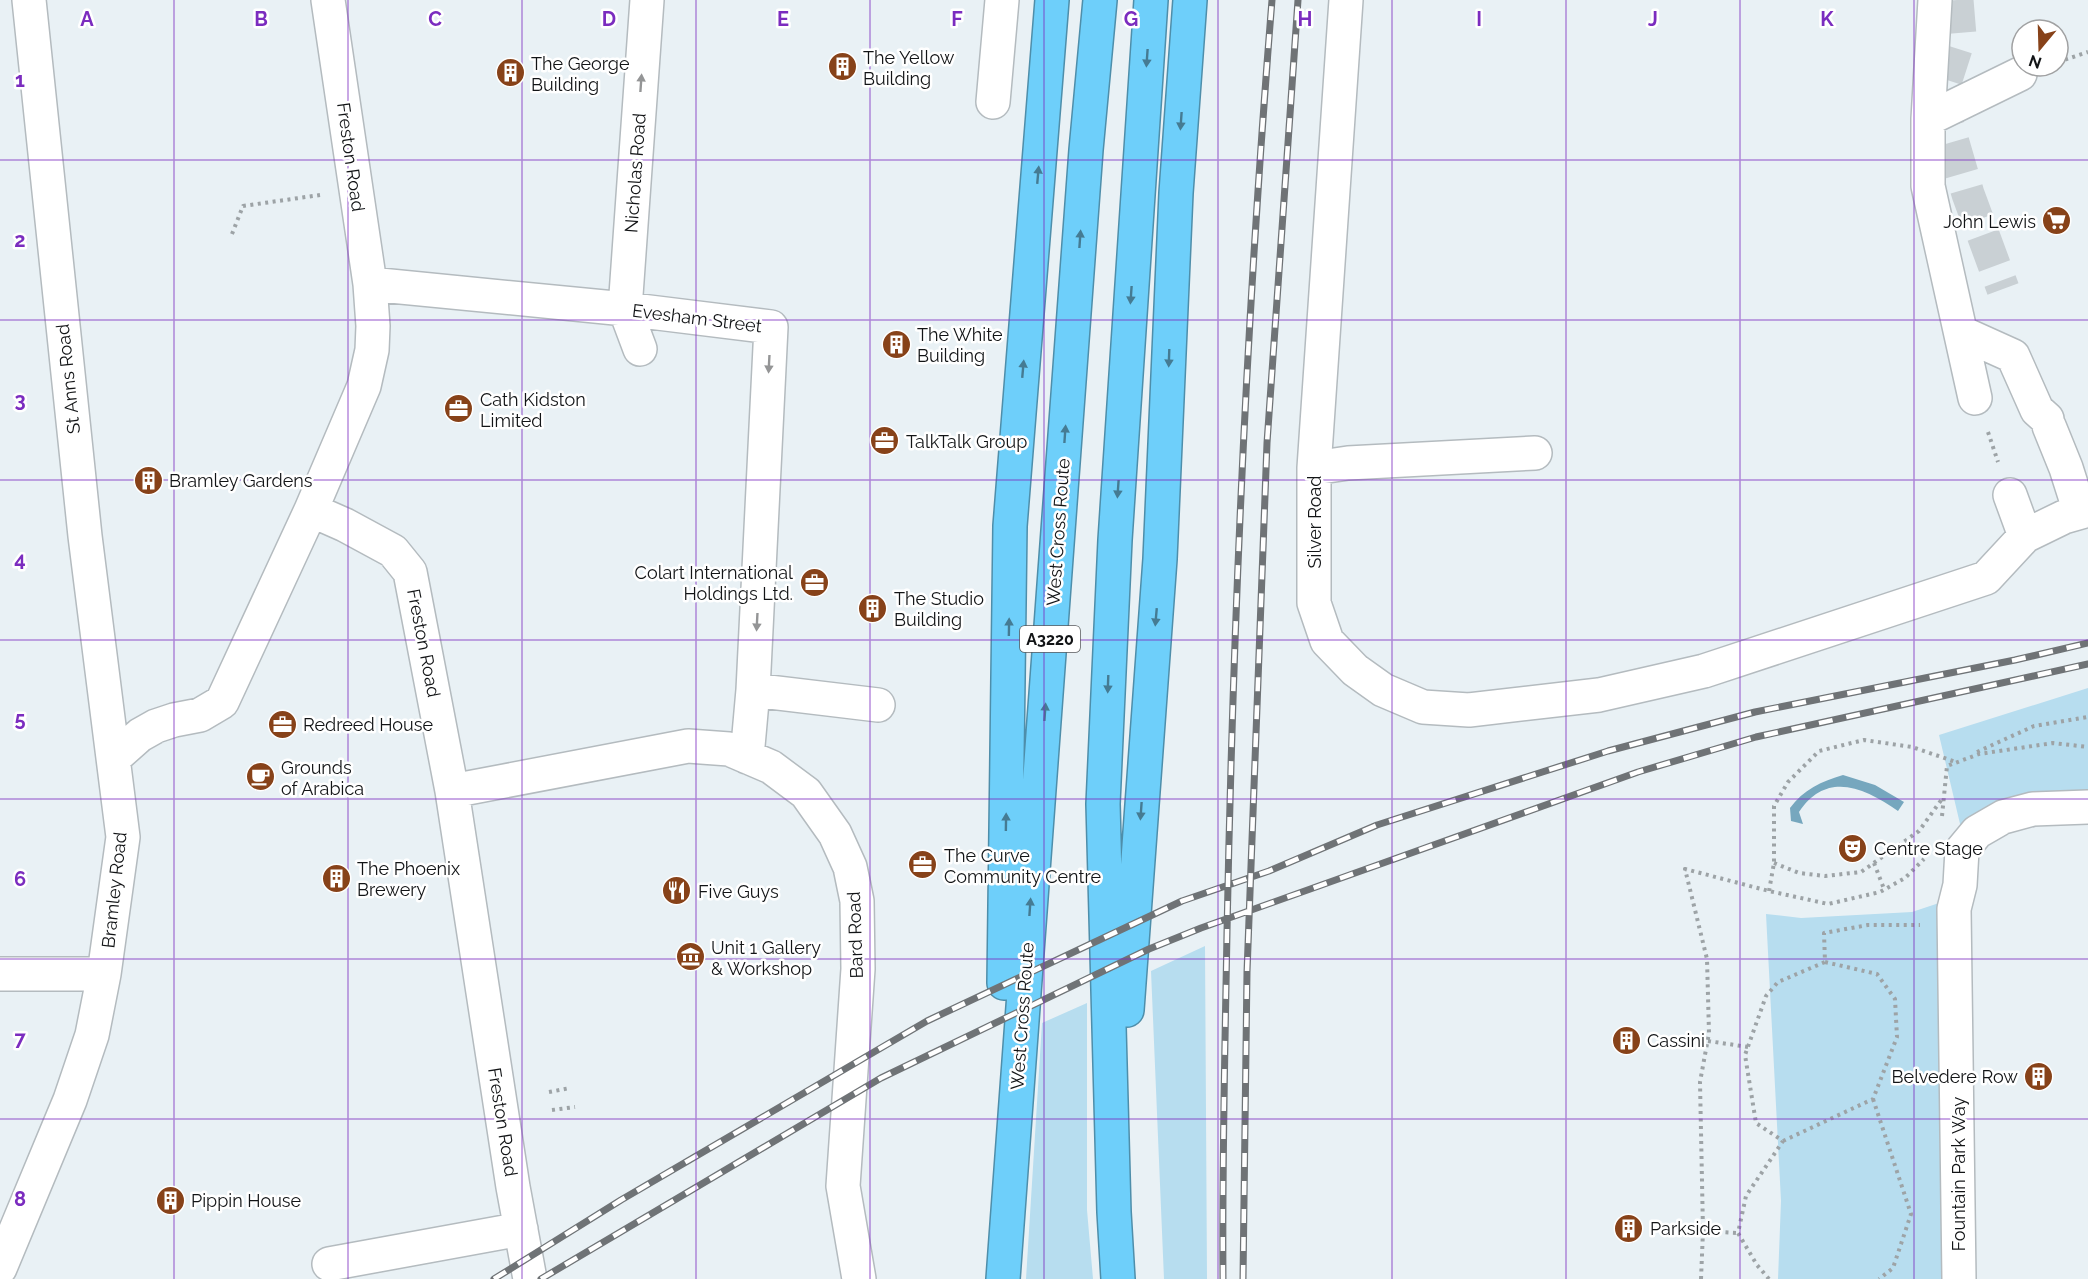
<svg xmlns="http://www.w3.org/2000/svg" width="2088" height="1279" font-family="Raleway,sans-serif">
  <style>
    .green { fill: #b7ddef }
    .water { fill: #76a7be }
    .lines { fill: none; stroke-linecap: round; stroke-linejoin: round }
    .minor-tunnel { stroke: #c9d0d4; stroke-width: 33; stroke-dasharray: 33 16; stroke-linecap: butt }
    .minor-casing { stroke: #b4bbbf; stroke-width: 36 }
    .highway-casing { stroke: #4e8eaa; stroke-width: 36 }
    .path { stroke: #9da3a6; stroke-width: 4; stroke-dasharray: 3 4.5; stroke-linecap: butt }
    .minor { stroke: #fff; stroke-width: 33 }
    .highway { stroke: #6ecffa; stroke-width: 33 }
    .rail-casing { stroke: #6f7376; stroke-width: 7 }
    .rail { stroke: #fff; stroke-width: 4.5; stroke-dasharray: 14; stroke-linecap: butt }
    .oneway { fill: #457b93 }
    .oneway2 { fill: #949596 }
    .grid { fill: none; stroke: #7b2cbf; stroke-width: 1.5; stroke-opacity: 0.55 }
    .labels { text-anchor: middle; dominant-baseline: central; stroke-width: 5; stroke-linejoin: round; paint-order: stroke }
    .shield { fill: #fff; stroke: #595a5c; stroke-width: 1.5 }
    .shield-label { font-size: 16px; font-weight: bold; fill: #121416 }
    .poi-label { font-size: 18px; fill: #121416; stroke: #fff; text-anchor: start }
    .street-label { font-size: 18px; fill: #121416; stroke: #fff }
    .grid-label { font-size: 20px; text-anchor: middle; font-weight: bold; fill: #7b2cbf; stroke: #fff; stroke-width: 5; stroke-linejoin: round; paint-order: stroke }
  </style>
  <rect width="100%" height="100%" fill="#e9f1f5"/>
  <path class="green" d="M2088 688V794L1961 828 1939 735Z
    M1939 903 1943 1279H1778L1781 1201 1766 914 1801 918 1912 912Z
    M1205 946 1207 1279H1164L1151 971Z
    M1087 1003V1210L1093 1279H1026L1042 1023Z"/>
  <path class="water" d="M1843 775 1875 785 1904 802 1898 811C1865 788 1827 770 1799 812L1803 824 1791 821 1790 808C1803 790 1822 781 1843 775Z"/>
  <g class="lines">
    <path class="minor-tunnel" d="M1957 0 1960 36 1940 98 1968 194 2003 289"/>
    <defs>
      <path id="minor" d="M1346 0 1314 468V603L1327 641 1355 670 1383 690 1423 707 1469 710 1599 695 1704 671 1986 578 2025 536 2064 517 2088 510
        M1935 0 1928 119V186L1975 398
        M993 102 1002 0
        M1928 119 2020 74
        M370 284 625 309 771 327 753 690 747 757
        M1962 333 2013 356 2037 410 2047 419
        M640 349 625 309 647 0
        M2049 426 2066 468 2080 512
        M1314 468 1348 463 1535 453
        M2010 495 2025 536
        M311 510 345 525 393 551 410 572 452 791 513 1187 530 1279
        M753 690 878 705
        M114 758 140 735 156 726 174 720 200 715 222 702 311 510 364 386 372 350 373 326 370 284 328 0
        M452 791 688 746 729 749 771 767 806 793 835 834 850 867 857 901 858 969 843 1186 859 1279
        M0 974H104
        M329 1264 521 1229
        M0 1268 70 1100 92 1035 104 974 123 837 85 536 29 0
        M1959 1279 1954 909 1960 885 1962 850 1977 832 2003 817 2033 809 2088 807"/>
      <path id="highway" d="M1004 983 1010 526 1052 0
        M1127 1010 1160 559 1176 193 1190 0
        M1003 1279 1086 150 1100 0
        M1118 1279 1114 1212 1103 804 1115 540 1151 0"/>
    </defs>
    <use href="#minor" class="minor-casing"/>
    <use href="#highway" class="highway-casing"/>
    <path class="path" d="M2058 62 2088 52
      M232 234 243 206 320 195
      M1988 432 1998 462
      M1977 752 2034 726 2088 717
      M1942 816 1947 766 1979 754 2053 743 2088 747
      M1774 863 1799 873 1825 876 1861 872 1919 831 1942 799
      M1874 863 1884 889
      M1769 891 1774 863V806L1788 782 1819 751 1864 740 1912 747 1956 762
      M1708 1041 1748 1047
      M549 1092 570 1088
      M1873 1099 1911 1214 1893 1268 1879 1279
      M552 1110 575 1107
      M1783 1141 1873 1099 1897 1037 1895 999 1877 974 1825 962 1824 933 1868 925H1920
      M1703 1231 1738 1233
      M1701 1279 1703 1231 1700 1082 1709 1033 1707 959 1685 869 1769 891 1828 904 1880 892 1905 878 1924 859
      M1769 1279 1757 1265 1738 1233 1746 1196 1783 1141 1756 1123 1745 1055 1766 996 1778 982 1825 962"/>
    <use href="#minor" class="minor"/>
    <use href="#highway" class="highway"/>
    <defs>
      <path id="rail" d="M494 1279 621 1200 927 1021 1182 901 1269 871 1377 825 1608 751 1755 712 2015 660 2088 643
        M541 1279 881 1078 1149 949 1201 928 1638 772 1756 737 2088 664
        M1223 1279C1222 1163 1225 1047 1227 932 1233 621 1247 310 1272 0
        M1243 1279 1247 972 1267 443 1298 0"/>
    </defs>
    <use href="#rail" class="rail-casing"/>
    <use href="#rail" class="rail"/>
  </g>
  <defs><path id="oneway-solid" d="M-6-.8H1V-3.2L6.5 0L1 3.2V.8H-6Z" transform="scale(1.5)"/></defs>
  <g class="oneway">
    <use href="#oneway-solid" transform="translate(1147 58) rotate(94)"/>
    <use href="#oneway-solid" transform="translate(1181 121) rotate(94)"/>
    <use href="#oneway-solid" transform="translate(1038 175) rotate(-85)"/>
    <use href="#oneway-solid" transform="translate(1080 239) rotate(-86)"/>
    <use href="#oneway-solid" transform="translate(1131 295) rotate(94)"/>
    <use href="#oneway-solid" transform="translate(1169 358) rotate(92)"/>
    <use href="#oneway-solid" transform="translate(1023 369) rotate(-85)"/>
    <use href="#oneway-solid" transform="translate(1065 434) rotate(-86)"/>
    <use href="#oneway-solid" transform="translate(1118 489) rotate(94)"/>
    <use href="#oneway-solid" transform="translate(1156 617) rotate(95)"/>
    <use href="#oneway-solid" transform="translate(1009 627) rotate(-89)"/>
    <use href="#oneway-solid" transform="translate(1108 684) rotate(92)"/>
    <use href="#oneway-solid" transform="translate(1045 712) rotate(-86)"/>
    <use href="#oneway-solid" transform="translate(1141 811) rotate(94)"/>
    <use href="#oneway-solid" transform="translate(1006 822) rotate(-89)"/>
    <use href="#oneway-solid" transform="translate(1030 907) rotate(-86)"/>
  </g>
  <g class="oneway2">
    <use href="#oneway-solid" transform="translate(641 83) rotate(-86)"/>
    <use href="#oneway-solid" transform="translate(769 364) rotate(93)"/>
    <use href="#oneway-solid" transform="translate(757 622) rotate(93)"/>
  </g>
  <path class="grid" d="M174 0V1279M348 0V1279M522 0V1279M696 0V1279M870 0V1279M1044 0V1279M1218 0V1279M1392 0V1279M1566 0V1279M1740 0V1279M1914 0V1279M0 160H2088M0 320H2088M0 480H2088M0 640H2088M0 799H2088M0 959H2088M0 1119H2088"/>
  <defs>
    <symbol id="building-disc" viewBox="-11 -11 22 22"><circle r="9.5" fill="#874219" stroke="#fff"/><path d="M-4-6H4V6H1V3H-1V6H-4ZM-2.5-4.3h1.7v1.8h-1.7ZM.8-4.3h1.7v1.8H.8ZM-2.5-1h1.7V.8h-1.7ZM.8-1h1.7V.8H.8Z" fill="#fff"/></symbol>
    <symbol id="supermarket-disc" viewBox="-11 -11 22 22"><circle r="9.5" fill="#874219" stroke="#fff"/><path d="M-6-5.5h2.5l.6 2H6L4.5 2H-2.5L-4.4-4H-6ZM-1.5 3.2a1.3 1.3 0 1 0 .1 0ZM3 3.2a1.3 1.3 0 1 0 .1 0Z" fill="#fff"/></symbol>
    <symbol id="office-disc" viewBox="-11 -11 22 22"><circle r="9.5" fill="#874219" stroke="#fff"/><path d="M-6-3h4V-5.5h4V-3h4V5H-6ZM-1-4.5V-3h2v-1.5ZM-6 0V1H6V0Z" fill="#fff"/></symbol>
    <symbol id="cafe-disc" viewBox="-11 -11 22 22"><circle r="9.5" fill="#874219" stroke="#fff"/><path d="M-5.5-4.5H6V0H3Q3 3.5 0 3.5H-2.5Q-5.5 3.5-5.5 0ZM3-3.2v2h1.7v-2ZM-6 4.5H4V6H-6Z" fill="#fff"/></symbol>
    <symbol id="theatre-disc" viewBox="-11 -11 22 22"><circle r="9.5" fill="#874219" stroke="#fff"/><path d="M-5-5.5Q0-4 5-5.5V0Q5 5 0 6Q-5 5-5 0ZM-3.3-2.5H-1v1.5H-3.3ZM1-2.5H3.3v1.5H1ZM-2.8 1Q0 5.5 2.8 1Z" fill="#fff"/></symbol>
    <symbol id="restaurant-disc" viewBox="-11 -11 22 22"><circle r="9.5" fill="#874219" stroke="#fff"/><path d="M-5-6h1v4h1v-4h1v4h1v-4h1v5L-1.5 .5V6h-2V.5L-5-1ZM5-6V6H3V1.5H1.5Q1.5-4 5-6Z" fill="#fff"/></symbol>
    <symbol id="museum-disc" viewBox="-11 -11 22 22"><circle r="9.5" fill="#874219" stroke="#fff"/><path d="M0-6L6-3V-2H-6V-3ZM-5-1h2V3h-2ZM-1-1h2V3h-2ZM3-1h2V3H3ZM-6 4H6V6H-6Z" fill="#fff"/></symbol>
  </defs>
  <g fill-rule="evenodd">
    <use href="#building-disc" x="826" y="50" width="33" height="33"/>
    <use href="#building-disc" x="494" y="56" width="33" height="33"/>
    <use href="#supermarket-disc" x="2040" y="204" width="33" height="33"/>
    <use href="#building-disc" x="880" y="328" width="33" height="33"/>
    <use href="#office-disc" x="442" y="392" width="33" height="33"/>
    <use href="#office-disc" x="868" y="424" width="33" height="33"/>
    <use href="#building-disc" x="132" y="464" width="33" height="33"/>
    <use href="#office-disc" x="798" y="566" width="33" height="33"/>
    <use href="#building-disc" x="856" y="592" width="33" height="33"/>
    <use href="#office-disc" x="266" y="708" width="33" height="33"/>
    <use href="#cafe-disc" x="244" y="760" width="33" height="33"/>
    <use href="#theatre-disc" x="1836" y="832" width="33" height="33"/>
    <use href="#office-disc" x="906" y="848" width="33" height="33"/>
    <use href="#building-disc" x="320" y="862" width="33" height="33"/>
    <use href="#restaurant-disc" x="660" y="874" width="33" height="33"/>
    <use href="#museum-disc" x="674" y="940" width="33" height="33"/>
    <use href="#building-disc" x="1610" y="1024" width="33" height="33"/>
    <use href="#building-disc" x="2022" y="1060" width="33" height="33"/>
    <use href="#building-disc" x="154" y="1184" width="33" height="33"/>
    <use href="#building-disc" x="1612" y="1212" width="33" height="33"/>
  </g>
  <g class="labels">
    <rect class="shield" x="1020" y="626" width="60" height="26" rx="4.5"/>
    <g class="shield-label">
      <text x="1050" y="639">A3220</text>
    </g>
    <g class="poi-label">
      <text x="863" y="57">The Yellow<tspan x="863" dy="21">Building</tspan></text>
      <text x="531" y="63">The George<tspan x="531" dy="21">Building</tspan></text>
      <text x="2036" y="221" text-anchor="end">John Lewis</text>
      <text x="917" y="334">The White<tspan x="917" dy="21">Building</tspan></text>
      <text x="480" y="399">Cath Kidston<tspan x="480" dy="21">Limited</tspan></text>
      <text x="906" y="441">TalkTalk Group</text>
      <text x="169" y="480">Bramley Gardens</text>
      <text x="793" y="572" text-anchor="end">Colart International<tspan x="793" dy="21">Holdings Ltd.</tspan></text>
      <text x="894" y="598">The Studio<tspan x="894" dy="21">Building</tspan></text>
      <text x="303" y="724">Redreed House</text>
      <text x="281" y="767">Grounds<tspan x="281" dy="21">of Arabica</tspan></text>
      <text x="1874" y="848">Centre Stage</text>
      <text x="944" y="855">The Curve<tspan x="944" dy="21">Community Centre</tspan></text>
      <text x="357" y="868">The Phoenix<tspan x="357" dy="21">Brewery</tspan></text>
      <text x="698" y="891">Five Guys</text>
      <text x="711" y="947">Unit 1 Gallery<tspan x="711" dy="21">&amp; Workshop</tspan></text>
      <text x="1647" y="1040">Cassini</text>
      <text x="2018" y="1076" text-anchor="end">Belvedere Row</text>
      <text x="191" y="1200">Pippin House</text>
      <text x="1650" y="1228">Parkside</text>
    </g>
    <g class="street-label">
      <text transform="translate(351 157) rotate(82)">Freston Road</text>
      <text transform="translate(635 173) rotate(-86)">Nicholas Road</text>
      <text transform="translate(697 318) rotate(7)">Evesham Street</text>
      <text transform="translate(68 379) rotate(-96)">St Anns Road</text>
      <text transform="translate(1314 522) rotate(-90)">Silver Road</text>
      <text transform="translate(1058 532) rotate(-86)">West Cross Route</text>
      <text transform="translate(424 643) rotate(79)">Freston Road</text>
      <text transform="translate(114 890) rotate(-84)">Bramley Road</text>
      <text transform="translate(855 935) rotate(-92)">Bard Road</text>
      <text transform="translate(1022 1016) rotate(-86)">West Cross Route</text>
      <text transform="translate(503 1122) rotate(81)">Freston Road</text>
      <text transform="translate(1958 1174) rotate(-90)">Fountain Park Way</text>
    </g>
  </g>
  <g class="grid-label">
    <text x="87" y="26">A</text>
    <text x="261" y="26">B</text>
    <text x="435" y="26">C</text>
    <text x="609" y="26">D</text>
    <text x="783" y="26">E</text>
    <text x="957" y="26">F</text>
    <text x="1131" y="26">G</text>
    <text x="1305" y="26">H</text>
    <text x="1479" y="26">I</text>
    <text x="1653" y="26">J</text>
    <text x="1827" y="26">K</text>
    <text x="20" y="87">1</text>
    <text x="20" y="247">2</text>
    <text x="20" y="407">3</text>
    <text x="20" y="566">4</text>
    <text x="20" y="726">5</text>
    <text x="20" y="886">6</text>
    <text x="20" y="1046">7</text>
    <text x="20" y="1206">8</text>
  </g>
  <g transform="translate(2040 48) rotate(199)"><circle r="28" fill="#ffffff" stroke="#a0a1a2" stroke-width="1.5"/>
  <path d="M0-4.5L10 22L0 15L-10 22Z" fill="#874219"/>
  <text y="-9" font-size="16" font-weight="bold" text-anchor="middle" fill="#121416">N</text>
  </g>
</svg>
